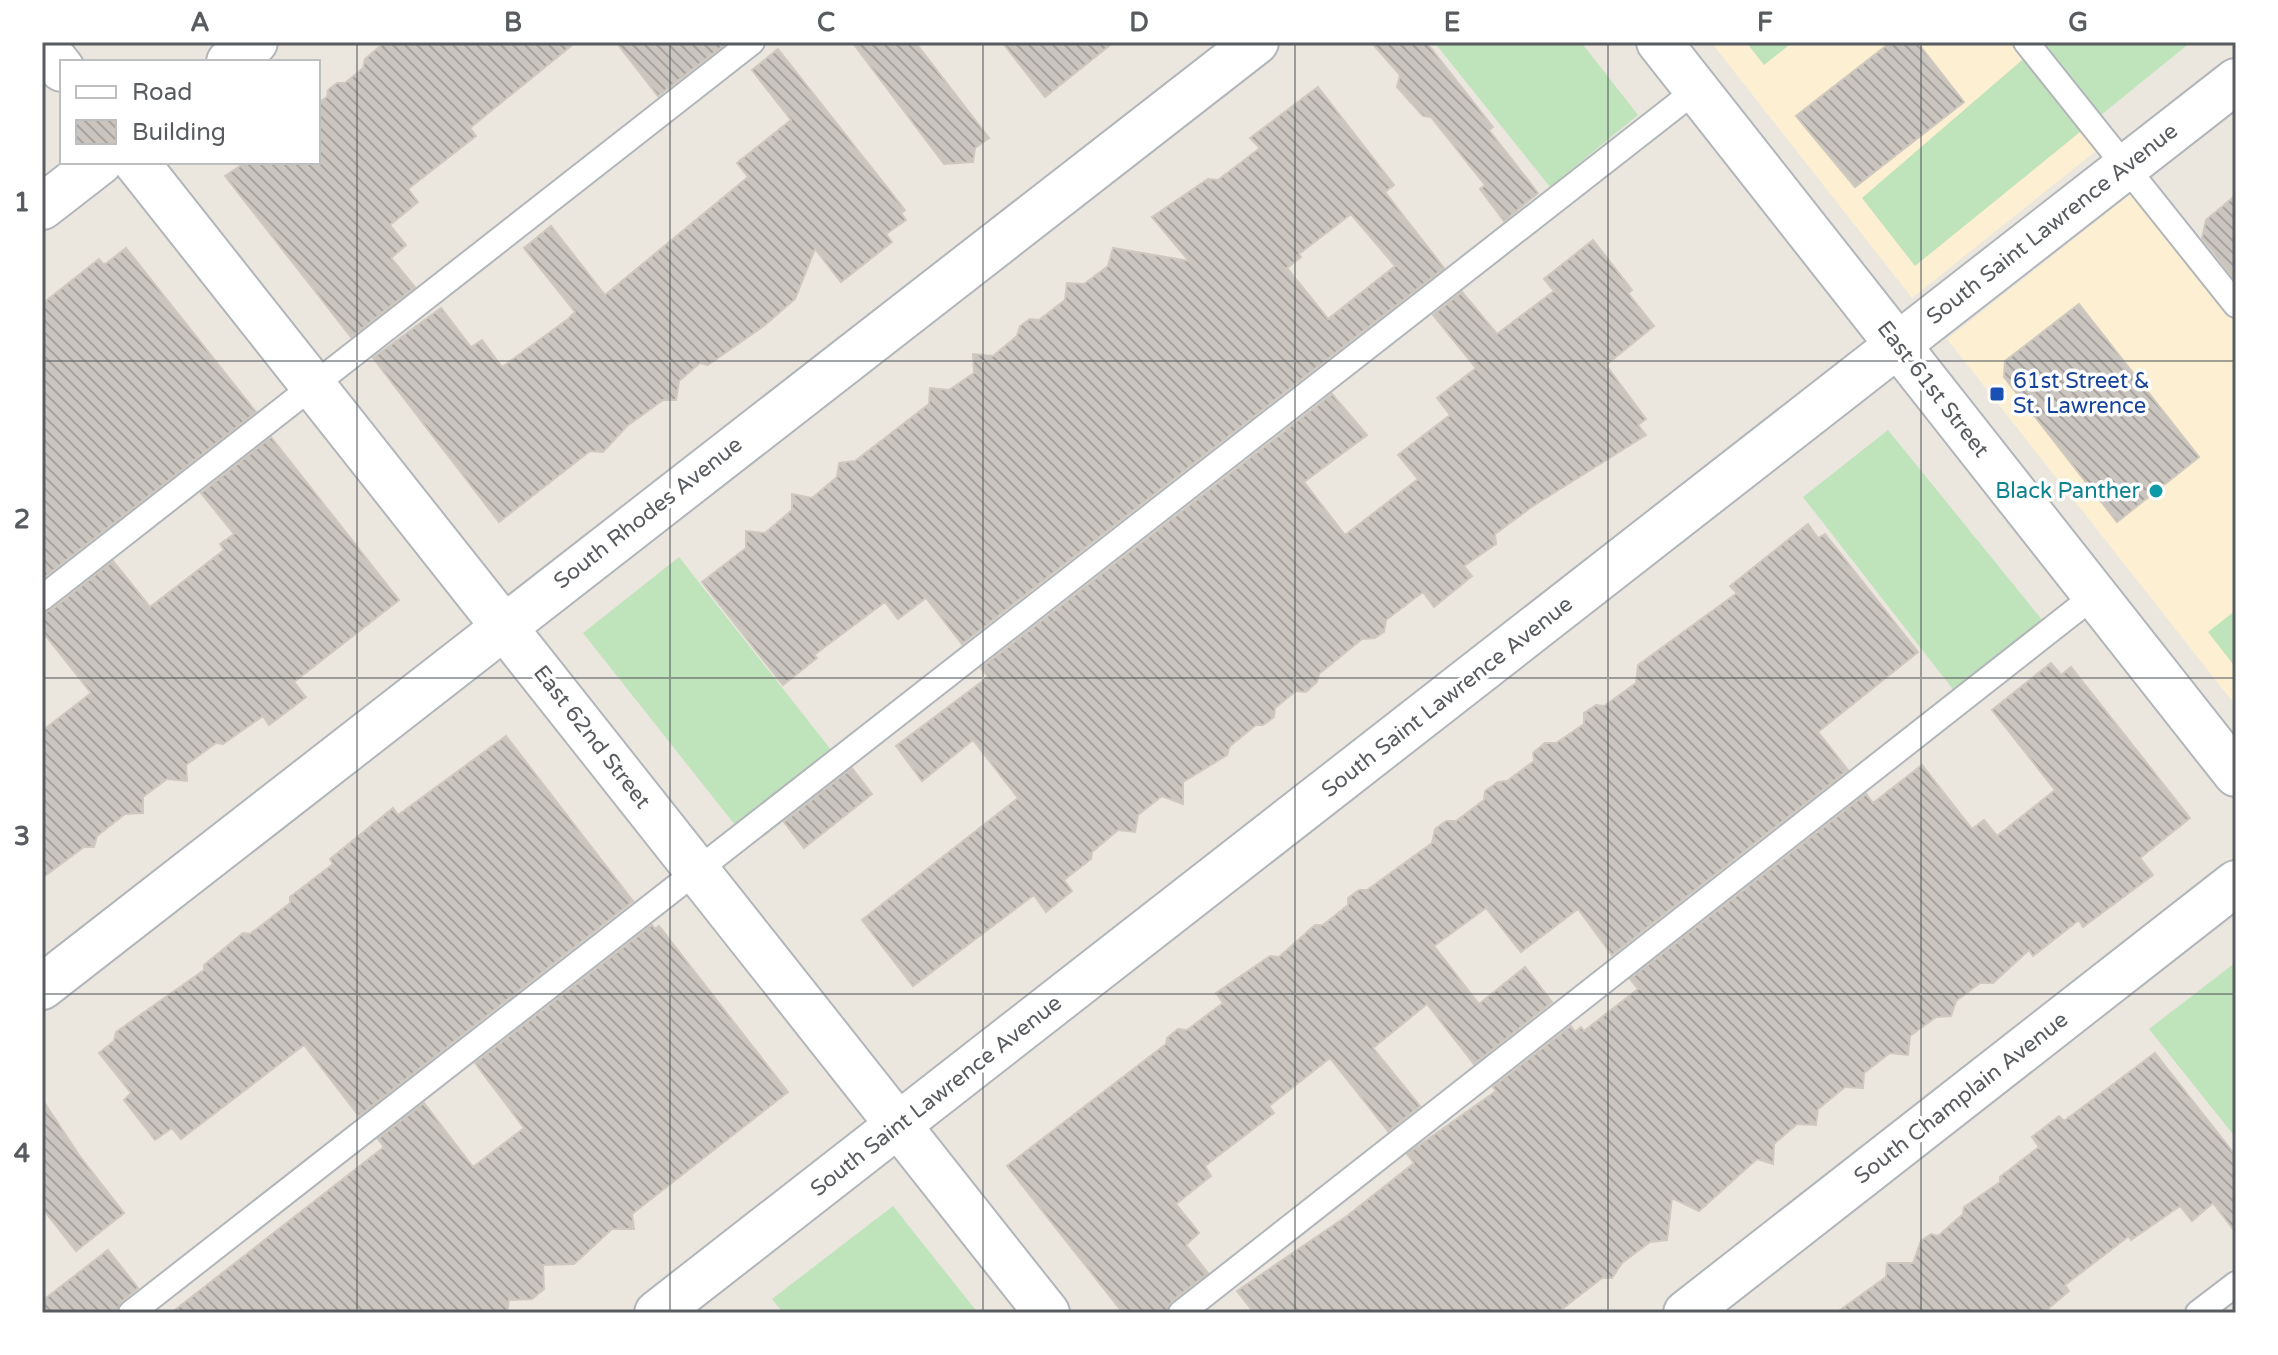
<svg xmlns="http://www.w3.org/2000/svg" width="2278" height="1355" font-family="'Varela Round',sans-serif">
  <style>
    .commercial { fill: #fcefd2 }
    .grass { fill: #bfe3bb }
    .building { fill: url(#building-back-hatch); stroke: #cfc8be; stroke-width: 2; fill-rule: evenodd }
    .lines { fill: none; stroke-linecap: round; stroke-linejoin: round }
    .service-casing { stroke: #b2b6ba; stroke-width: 28 }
    .minor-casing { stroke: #b2b6ba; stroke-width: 48 }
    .tertiary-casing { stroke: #b2b6ba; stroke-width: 48 }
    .service { stroke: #fff; stroke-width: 24 }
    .minor { stroke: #fff; stroke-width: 44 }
    .tertiary { stroke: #fff; stroke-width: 44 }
    .grid { fill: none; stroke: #585c60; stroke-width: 2; stroke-opacity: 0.55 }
    .transit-dot { fill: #1a4fb4; stroke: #fff; stroke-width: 3 }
    .culture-dot { fill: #0f9aa8; stroke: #fff; stroke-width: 3 }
    .labels { text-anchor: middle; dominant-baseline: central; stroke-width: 7; stroke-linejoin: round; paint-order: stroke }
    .street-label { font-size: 22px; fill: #585c60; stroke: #fff }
    .transit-label { font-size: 22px; fill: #164399; stroke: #fff; text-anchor: start }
    .culture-label { font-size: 22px; fill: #0d838f; stroke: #fff; text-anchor: end }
    .neatline { fill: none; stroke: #585c60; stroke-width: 3 }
    .grid-label { font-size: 26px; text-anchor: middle; font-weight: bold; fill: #585c60 }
  </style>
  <defs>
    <pattern id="building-back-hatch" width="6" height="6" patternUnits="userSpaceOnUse" patternTransform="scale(2)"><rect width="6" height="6" fill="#cbc5c0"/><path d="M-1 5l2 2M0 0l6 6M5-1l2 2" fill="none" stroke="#a8a39f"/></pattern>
  </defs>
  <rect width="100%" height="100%" fill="#ebe7df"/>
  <path class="commercial" d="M1711 42H2026L2106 143 1912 298Z
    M2141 186 2236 305V706L1947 339Z"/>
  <path class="grass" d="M1434 42H1581L1638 115 1550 187Z
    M1746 42H1793L1764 65Z
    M2043 42H2191L1915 266 1862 198Z
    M1888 430 2043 621 1955 692 1803 497Z
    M679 557 832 751 735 825 583 633Z
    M2236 610V668L2208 632Z
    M2236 962V1138L2149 1029Z
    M893 1206 978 1313H783L772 1299Z"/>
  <path class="building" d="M385 42H576L470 128 476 136 408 189 418 202 390 225 406 245 391 258 415 287 351 337 225 176 246 162H318V103L327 97 328 90 337 83H345L363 68 365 59Z
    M616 42H728L658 96Z
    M852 42H915L989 138 975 148 973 162 944 164Z
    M1002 42H1114L1045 97Z
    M1371 42H1426L1493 127 1489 130 1538 193 1504 221 1480 189 1485 185 1431 117 1423 116 1397 87 1400 75Z
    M1891 42H1917L1964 102 1855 187 1796 116Z
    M778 49 905 210 901 213 906 220 886 234 892 242 841 282 815 249 795 299 765 325 708 365 700 363 679 381 676 400H663L627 426 603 452 590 451 499 522 373 358 441 308 471 347 482 340 502 367 568 319 575 312 524 248 551 226 605 295 748 177 737 163 791 120 752 70Z
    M1318 87 1394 185 1385 192 1444 268 962 644 926 598 898 619 885 602 814 655 817 658 783 685 702 582 746 548V531L765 533 792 510V494L812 498 837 477 839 463 855 461 929 404 930 388 949 390 974 373 973 354 993 356 1017 336 1020 326 1030 319 1039 320 1065 300 1067 283 1084 284 1108 266 1113 248 1189 261 1152 217 1208 179 1218 180 1260 148 1250 138ZM1351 214 1395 266 1328 319 1287 268 1301 257 1299 254Z
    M2236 195V281L2202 238 2206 220Z
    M1593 240 1632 290 1628 293 1654 326 1606 365 1646 419 1638 425 1646 435 1533 506 1495 534 1496 544 1464 566 1472 576 1434 607 1423 592 1386 620 1384 632 1375 638 1362 639 1319 674 1317 682 1306 692 1296 691 1275 708 1274 717 1263 725H1256L1230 746 1227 755 1183 782V804L1162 796 1138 815 1135 832 1118 830 1092 852 1091 859 1064 880 1072 891 1046 912 1034 895 913 986 862 920 1018 798 973 740 922 781 896 746 988 677 981 668 1332 394 1367 435 1304 482 1345 535 1418 479 1398 455 1450 415 1437 398 1476 368 1433 315 1462 292 1497 334 1554 291 1544 279Z
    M126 248 256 412 42 579V304L99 259 104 265Z
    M2079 304 2199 457 2117 522 2004 377 2005 361Z
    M271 437 399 600 294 682 306 697 269 725 263 716 223 744 216 743 186 765 187 781 167 779 143 797V813L125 814 97 836 94 847H84L42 878V731L91 693 42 631V613L51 610 113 561 150 607 224 550 220 544 234 534 201 493Z
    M1808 524 1818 538 1825 534 1918 652 1818 732 1848 770 1612 955 1578 909 1521 952 1486 908 1434 946 1479 1004 1525 967 1552 1002 1474 1064 1427 1004 1373 1048 1420 1106 1388 1131 1330 1058 1269 1106 1274 1113 1205 1166 1211 1176 1176 1204 1199 1233 1186 1245 1208 1273 1172 1301 1166 1313H1123L1007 1166 1166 1044 1167 1038 1178 1029 1187 1030 1223 1003 1216 993 1270 956 1279 957 1315 925H1323L1348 905V898L1359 890H1367L1432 843 1435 829 1446 821H1456L1484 800 1485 791 1498 782 1507 781 1534 761 1533 753 1545 743H1556L1584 724V713L1596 705 1604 706 1636 683 1638 665 1737 593 1730 586Z
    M2051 663 2061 675 2071 667 2190 818 2140 858 2153 875 2083 927 2079 920 2033 956 2029 950 1993 983H1980L1956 1001 1951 1016 1936 1017 1910 1036 1908 1055 1890 1053 1864 1073 1863 1088 1845 1087 1818 1109 1816 1125 1797 1124 1774 1144 1773 1164 1757 1159 1699 1211 1672 1198 1667 1240 1650 1242 1622 1263 1612 1278H1602L1557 1313H1254L1237 1291 1347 1216 1414 1163 1407 1154 1496 1091 1493 1087 1571 1026 1575 1032 1581 1027 1584 1031 1638 989 1630 979 1866 794 1873 803 1922 765 1972 829 1984 820 1997 836 2055 790 1992 710Z
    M506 736 633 901 359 1116 304 1045 181 1139 172 1128 155 1140 124 1100 131 1093 99 1053 114 1041 116 1032 204 970V965L243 933 250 934 290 903V897L333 864 330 859 393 808 398 815Z
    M852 768 872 794 804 848 784 822Z
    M652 925 655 929 659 926 788 1092 632 1214 634 1229H612L574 1264 543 1265 544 1289 532 1299 509 1300 507 1313H171L384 1147 378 1139 424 1103 473 1167 524 1128 475 1063Z
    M2155 1053 2236 1156V1233L2213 1203 2192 1221 2180 1206 2131 1240 2129 1236 2065 1285 2069 1291 2043 1313H1836L1886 1277 1887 1263H1913L1921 1241 1931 1234 1938 1236 1963 1214 1964 1207 2000 1182V1177L2039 1147 2032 1137 2059 1116 2064 1121Z
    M42 1099 79 1155 124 1213 76 1251 42 1208Z
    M108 1250 138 1288 121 1302 116 1313H42V1301Z"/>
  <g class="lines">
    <defs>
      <path id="service" d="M2026 42 2236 305
        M42 598 752 42
        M131 1313 1696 90
        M1181 1313 2095 595
        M2198 1313 2236 1284"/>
      <path id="minor" d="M42 44 62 69
        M229 62 255 42
        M136 162 1047 1313
        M42 207 100 162
        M42 987 1256 42
        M657 1313 2236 81
        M1686 1313 2236 883"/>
      <path id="tertiary" d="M1659 42 2236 774"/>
    </defs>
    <use href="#service" class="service-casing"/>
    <use href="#minor" class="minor-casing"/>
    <use href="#tertiary" class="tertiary-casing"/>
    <use href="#service" class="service"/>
    <use href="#minor" class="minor"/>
    <use href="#tertiary" class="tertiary"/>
  </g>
  <path class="grid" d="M357 42V1313M670 42V1313M983 42V1313M1295 42V1313M1608 42V1313M1921 42V1313M42 361H2236M42 678H2236M42 994H2236"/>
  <rect class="transit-dot" x="1989" y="386" width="16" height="16" rx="4"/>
  <circle class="culture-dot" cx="2156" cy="491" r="8"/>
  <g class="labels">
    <g class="street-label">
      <text transform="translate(2052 224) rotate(-38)">South Saint Lawrence Avenue</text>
      <text transform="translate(1933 389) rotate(52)">East 61st Street</text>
      <text transform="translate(648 513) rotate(-38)">South Rhodes Avenue</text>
      <text transform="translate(1447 697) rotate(-38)">South Saint Lawrence Avenue</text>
      <text transform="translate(592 737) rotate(52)">East 62nd Street</text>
      <text transform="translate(936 1096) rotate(-38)">South Saint Lawrence Avenue</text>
      <text transform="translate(1961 1098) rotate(-38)">South Champlain Avenue</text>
    </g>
    <g class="transit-label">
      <text x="2013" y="381">61st Street &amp;<tspan x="2013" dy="25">St. Lawrence</tspan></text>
    </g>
    <g class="culture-label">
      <text x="2140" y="491">Black Panther</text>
    </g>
  </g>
  <rect width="2278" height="1355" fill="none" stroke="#ffffff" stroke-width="88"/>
  <rect x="60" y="60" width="260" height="104" fill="#ffffff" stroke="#bcbebf" stroke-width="2"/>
  <rect x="76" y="86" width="40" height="12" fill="#ffffff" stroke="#bcbebf" stroke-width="2"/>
  <text x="132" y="100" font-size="24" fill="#585c60">Road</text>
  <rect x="76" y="120" width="40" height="24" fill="url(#building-back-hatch)" stroke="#bcbebf" stroke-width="2"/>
  <text x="132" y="140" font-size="24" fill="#585c60">Building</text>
  <rect x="44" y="44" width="2190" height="1267" class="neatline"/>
  <g class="grid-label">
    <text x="200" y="31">A</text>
    <text x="513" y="31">B</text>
    <text x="826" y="31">C</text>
    <text x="1139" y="31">D</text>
    <text x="1452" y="31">E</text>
    <text x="1765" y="31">F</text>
    <text x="2078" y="31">G</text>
    <text x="22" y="211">1</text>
    <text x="22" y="528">2</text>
    <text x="22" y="845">3</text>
    <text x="22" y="1162">4</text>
  </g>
</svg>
